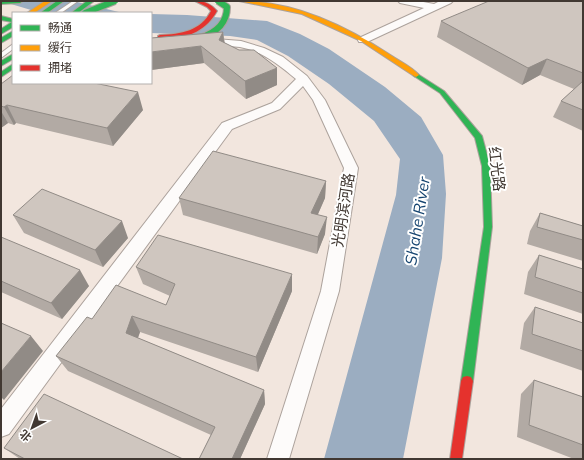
<svg xmlns="http://www.w3.org/2000/svg" width="584" height="460" font-family="Mulish,'Noto Sans SC',sans-serif">
  <style>
    .water { fill: #9badc1 }
    .lines { fill: none; stroke-linecap: round; stroke-linejoin: round }
    .lane-casing { stroke: #aca29c; stroke-width: 2 }
    .street-casing { stroke: #aca29c; stroke-width: 2 }
    .fast-casing { stroke: #aca29c; stroke-width: 2 }
    .slow-casing { stroke: #aca29c; stroke-width: 2 }
    .jam-casing { stroke: #aca29c; stroke-width: 2 }
    .lane { fill: #fdfbfa; fill-rule: evenodd }
    .street { fill: #fdfbfa; fill-rule: evenodd }
    .fast { fill: #30b455; fill-rule: evenodd }
    .slow { fill: #ff9f0a; fill-rule: evenodd }
    .jam { fill: #e5322d; fill-rule: evenodd }
    .fast-bridge-casing { stroke: #aca29c; stroke-width: 8; stroke-linecap: butt }
    .fast-bridge { stroke: #30b455; stroke-width: 6 }
    .wall { fill: #b2aaa4 }
    .shaded-wall { fill: #918b86 }
    .building { fill: #cfc6bf; stroke: #918b86 }
    .labels { text-anchor: middle; dominant-baseline: central; stroke-width: 4; stroke-linejoin: round; paint-order: stroke }
    .street-label { font-size: 15px; fill: #413832; stroke: #fff }
    .water-label { font-size: 16px; font-style: italic; fill: #154470; stroke: #fff }
  </style>
  <rect width="100%" height="100%" fill="#f2e6de"/>
  <path class="water" d="M1 1H73L123 13H41Z
    M151 14 187 15 267 21 300 34 329 49 385 87 421 117 443 155 446 194 442 258 403 459H324L396 195 400 159 374 121 329 84 288 56 257 40 230 36 151 33Z"/>
  <g class="lines">
    <defs>
      <path id="lane" d="M73 1H78L61 13H55Z
        M13 44V49L1 58V53Z"/>
      <path id="street" d="M398 1H418L434 4 440 1H453L451 3 367 42H359L358 40 359 38 424 8 400 3Z
        M203 38 241 41 264 48 283 57 307 76 325 100 358 168 339 291 289 459H267L321 291 344 168 313 100 303 86 280 109 232 129 9 434 1 437V409L222 123 272 103 296 79C279 65 262 51 240 47 226 45 212 47 199 43L198 41Z"/>
      <path id="fast" d="M1 1H23L20 3 1 4Z
        M57 1H64L47 13H40Z
        M87 1H94L78 13H71Z
        M1 16 13 19V27L1 34V29L12 22 1 20Z
        M13 31V36L1 43V38Z
        M13 54V59L1 66V61Z
        M13 64V69L1 77V72Z
        M416 73 444 91 482 136 490 166 492 227 473 381 471 385 467 386 463 385 461 381 484 227 482 166 475 138 440 93 414 76 413 75Z"/>
      <path id="slow" d="M45 1H52L34 13H27Z
        M239 1C295 1 346 26 392 56 401 62 412 67 419 75L416 77 414 76 361 41 302 14Z"/>
      <path id="jam" d="M195 1C205 1 211 4 217 11 206 32 181 42 158 38V36L160 35C181 34 201 31 211 11L207 7Z
        M467 376 471 377 473 381 462 459H450L461 381 463 377Z"/>
    </defs>
    <use href="#lane" class="lane-casing"/>
    <use href="#street" class="street-casing"/>
    <use href="#fast" class="fast-casing"/>
    <use href="#slow" class="slow-casing"/>
    <use href="#jam" class="jam-casing"/>
    <use href="#lane" class="lane"/>
    <use href="#street" class="street"/>
    <use href="#fast" class="fast"/>
    <use href="#slow" class="slow"/>
    <use href="#jam" class="jam"/>
    <defs>
      <path id="fast-bridge" d="M85 13 115 1
        M151 44C177 43 227 42 227 7L218 1"/>
    </defs>
    <use href="#fast-bridge" class="fast-bridge-casing"/>
    <use href="#fast-bridge" class="fast-bridge"/>
  </g>
  <path class="wall" d="M583 1V131L553 117 561 101 574 89 540 75 522 85 437 37 441 21Z
    M223 32 225 43 277 85 246 99 204 63 151 70Z
    M1 84 143 110 113 146 16 123 14 125 8 123 1 128Z
    M326 181 325 198 318 214 325 234 317 254 183 215 179 198Z
    M540 213 583 226V261L527 244 530 231Z
    M13 215 128 238 103 267 24 233Z
    M1 237 89 286 62 319 1 292Z
    M539 255 583 269V314L524 294 528 272Z
    M136 267 292 291 258 372 140 332 138 338 264 390 265 404 240 459H199L211 435 68 371 56 356 92 319 166 305 170 296 143 284Z
    M535 307 583 323V371L520 349 524 323Z
    M534 380 583 397V459H574L517 437 521 394Z
    M4 448 183 459H20Z"/>
  <path class="shaded-wall" d="M223 32 225 50 219 40Z
    M201 46 204 63 151 70V52Z
    M547 59 540 75 522 85 528 68Z
    M277 68V85L246 99 245 81Z
    M138 92 143 110 113 146 107 128Z
    M7 105 16 123 14 125 4 107Z
    M1 111 8 123 1 128Z
    M326 181 325 198 311 230V213Z
    M327 217 325 234 317 254 318 237Z
    M122 221 128 238 103 267 95 250Z
    M80 270 89 286 62 319 51 303Z
    M292 274V291L258 372 256 357Z
    M132 316 140 332 134 348 126 333Z
    M31 336 43 351 4 400 1 397V372Z
    M264 390 265 404 240 459H232Z"/>
  <path class="building" d="M489 1H583V73L547 59 528 68 441 21Z
    M223 32 219 40 239 50H254L277 68 245 81 201 46 151 52V38Z
    M13 75V83H94L138 92 107 128 7 105 4 107 1 106V84Z
    M583 81V110L561 101Z
    M213 151 326 181 311 213 327 217 318 237 179 198Z
    M42 189 122 221 95 250 13 215Z
    M540 213 583 226V240L537 227Z
    M158 235 292 274 256 357 132 316 126 333 264 390 232 459H199L215 427 56 356 87 317 92 319 116 285 166 305 175 284 136 267Z
    M1 237 80 270 51 303 1 281Z
    M539 255 583 269V293L535 277Z
    M535 307 583 323V351L532 334Z
    M1 323 31 336 1 372Z
    M534 380 583 397V445L529 425Z
    M44 394 183 459H25L4 448Z"/>
  <g class="labels">
    <g class="street-label">
      <text transform="translate(497 169) rotate(83)">红光路</text>
      <text transform="translate(343 210) rotate(-81)">光明滨河路</text>
    </g>
    <g class="water-label">
      <text transform="translate(417 221) rotate(-81)">Shahe River</text>
    </g>
  </g>
  <rect width="584" height="460" fill="none" stroke="#413832" stroke-width="4"/>
  <rect x="12" y="12" width="140" height="72" fill="#ffffff" stroke="#b3afad"/>
  <rect x="20" y="25" width="20" height="6" fill="#30b455" stroke="#b3afad"/>
  <text x="48" y="32" font-size="12" fill="#413832">畅通</text>
  <rect x="20" y="45" width="20" height="6" fill="#ff9f0a" stroke="#b3afad"/>
  <text x="48" y="52" font-size="12" fill="#413832">缓行</text>
  <rect x="20" y="65" width="20" height="6" fill="#e5322d" stroke="#b3afad"/>
  <text x="48" y="72" font-size="12" fill="#413832">拥堵</text>
  <g transform="translate(32 428) rotate(221)" stroke="#ffffff" stroke-width="3" paint-order="stroke">
  <path d="M0-3L7 15L0 10L-7 15Z" fill="#413832"/>
  <text y="-6" font-size="11" font-weight="bold" text-anchor="middle" fill="#413832">北</text>
  </g>
</svg>
